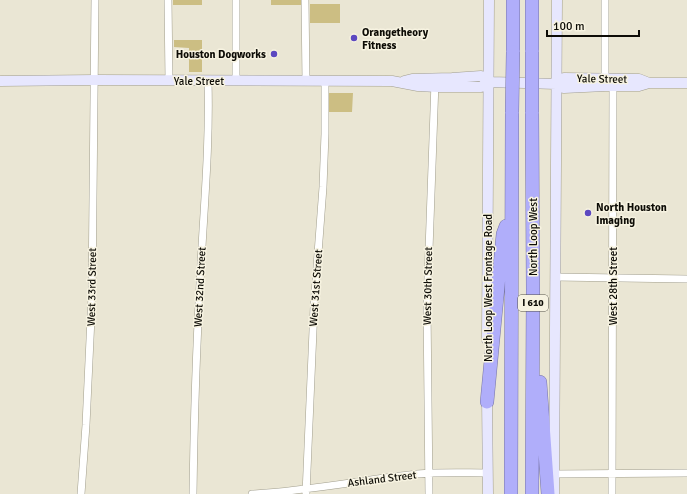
<svg xmlns="http://www.w3.org/2000/svg" width="687" height="494" font-family="Signika,sans-serif">
  <style>
    .green { fill: #ccbe83 }
    .lines { fill: none; stroke-linecap: round; stroke-linejoin: round }
    .street-casing { stroke: #a19e8d; stroke-width: 8 }
    .secondary-casing { stroke: #a19e8d; stroke-width: 11 }
    .highway-casing { stroke: #7775a5; stroke-width: 14 }
    .street { stroke: #fff; stroke-width: 7 }
    .secondary { stroke: #e7e7fe; stroke-width: 10 }
    .highway { stroke: #b0aefa; stroke-width: 13 }
    .highway-bridge-casing { stroke: #7775a5; stroke-width: 14; stroke-linecap: butt }
    .highway-bridge { stroke: #b0aefa; stroke-width: 13 }
    .poi-dot { fill: #5c48c0; stroke: #f7f3e1; stroke-width: 1.5 }
    .labels { text-anchor: middle; dominant-baseline: central; stroke-width: 3; stroke-linejoin: round; paint-order: stroke }
    .shield { fill: #f7f3e1; stroke: #535148; stroke-width: 1 }
    .shield-label { font-size: 10px; font-weight: bold; fill: #0d0c06 }
    .poi-label { font-size: 11px; font-weight: bold; fill: #0d0c06; stroke: #f7f3e1; text-anchor: start }
    .street-label { font-size: 11px; fill: #0d0c06; stroke: #f7f3e1 }
  </style>
  <rect width="100%" height="100%" fill="#eae6d4"/>
  <path class="green" d="M173 0H202V5H173Z
    M271 0H302V5H271Z
    M310 4H340V23H310Z
    M174 40H202V72H189V48L174 47Z
    M329 93H353L352 112H328Z"/>
  <g class="lines">
    <defs>
      <path id="street" d="M168 0 169 80
        M236 0V81
        M305 0 306 81
        M605 82V0
        M555 277 687 279
        M554 474 687 473
        M81 494 86 425 92 296 95 0
        M193 494C194 424 196 354 200 284 203 216 210 149 208 81
        M252 494C308 491 362 480 417 474 440 472 464 473 488 473
        M306 494 314 307 323 187 325 134V81
        M429 494 427 306 435 82
        M612 494 613 83"/>
      <path id="secondary" d="M0 81 95 80 392 81 418 86 437 87H481L489 82 556 84 564 88 605 86H639L649 83H687
        M404 81 412 79 452 78 481 76 489 82
        M556 84 564 78 639 79 649 83
        M487 340 489 0
        M487 396 488 494
        M554 494 557 0"/>
      <path id="highway" d="M513 0V52
        M532 52V0
        M532 112 533 289 532 494
        M540 382 548 494
        M487 402 503 234 506 226
        M511 494 512 112"/>
    </defs>
    <use href="#street" class="street-casing"/>
    <use href="#secondary" class="secondary-casing"/>
    <use href="#highway" class="highway-casing"/>
    <use href="#street" class="street"/>
    <use href="#secondary" class="secondary"/>
    <use href="#highway" class="highway"/>
    <defs>
      <path id="highway-bridge" d="M512 112 513 52
        M532 112V52"/>
    </defs>
    <use href="#highway-bridge" class="highway-bridge-casing"/>
    <use href="#highway-bridge" class="highway-bridge"/>
  </g>
  <g class="poi-dot">
    <circle cx="354" cy="38" r="4"/>
    <circle cx="274" cy="54" r="4"/>
    <circle cx="588" cy="213" r="4"/>
  </g>
  <g class="labels">
    <rect class="shield" x="518" y="295" width="30" height="16" rx="3"/>
    <g class="shield-label">
      <text x="533" y="303">I 610</text>
    </g>
    <g class="poi-label">
      <text x="362" y="32">Orangetheory<tspan x="362" dy="13">Fitness</tspan></text>
      <text x="266" y="54" text-anchor="end">Houston Dogworks</text>
      <text x="596" y="207">North Houston<tspan x="596" dy="13">Imaging</tspan></text>
    </g>
    <g class="street-label">
      <text transform="translate(602 79) rotate(1)">Yale Street</text>
      <text x="199" y="81">Yale Street</text>
      <text transform="translate(533 237) rotate(-90)">North Loop West</text>
      <text transform="translate(428 286) rotate(-89)">West 30th Street</text>
      <text transform="translate(613 286) rotate(-90)">West 28th Street</text>
      <text transform="translate(92 287) rotate(-89)">West 33rd Street</text>
      <text transform="translate(200 287) rotate(-87)">West 32nd Street</text>
      <text transform="translate(316 288) rotate(-86)">West 31st Street</text>
      <text transform="translate(488 288) rotate(-90)">North Loop West Frontage Road</text>
      <text transform="translate(382 479) rotate(-7)">Ashland Street</text>
    </g>
  </g>
  <path d="M547 30v6h92v-6" fill="none" stroke="#0d0c06" stroke-width="2"/>
  <text x="553" y="30" font-size="12" fill="#0d0c06" stroke="#f7f3e1" stroke-width="3" paint-order="stroke">100 m</text>
</svg>
